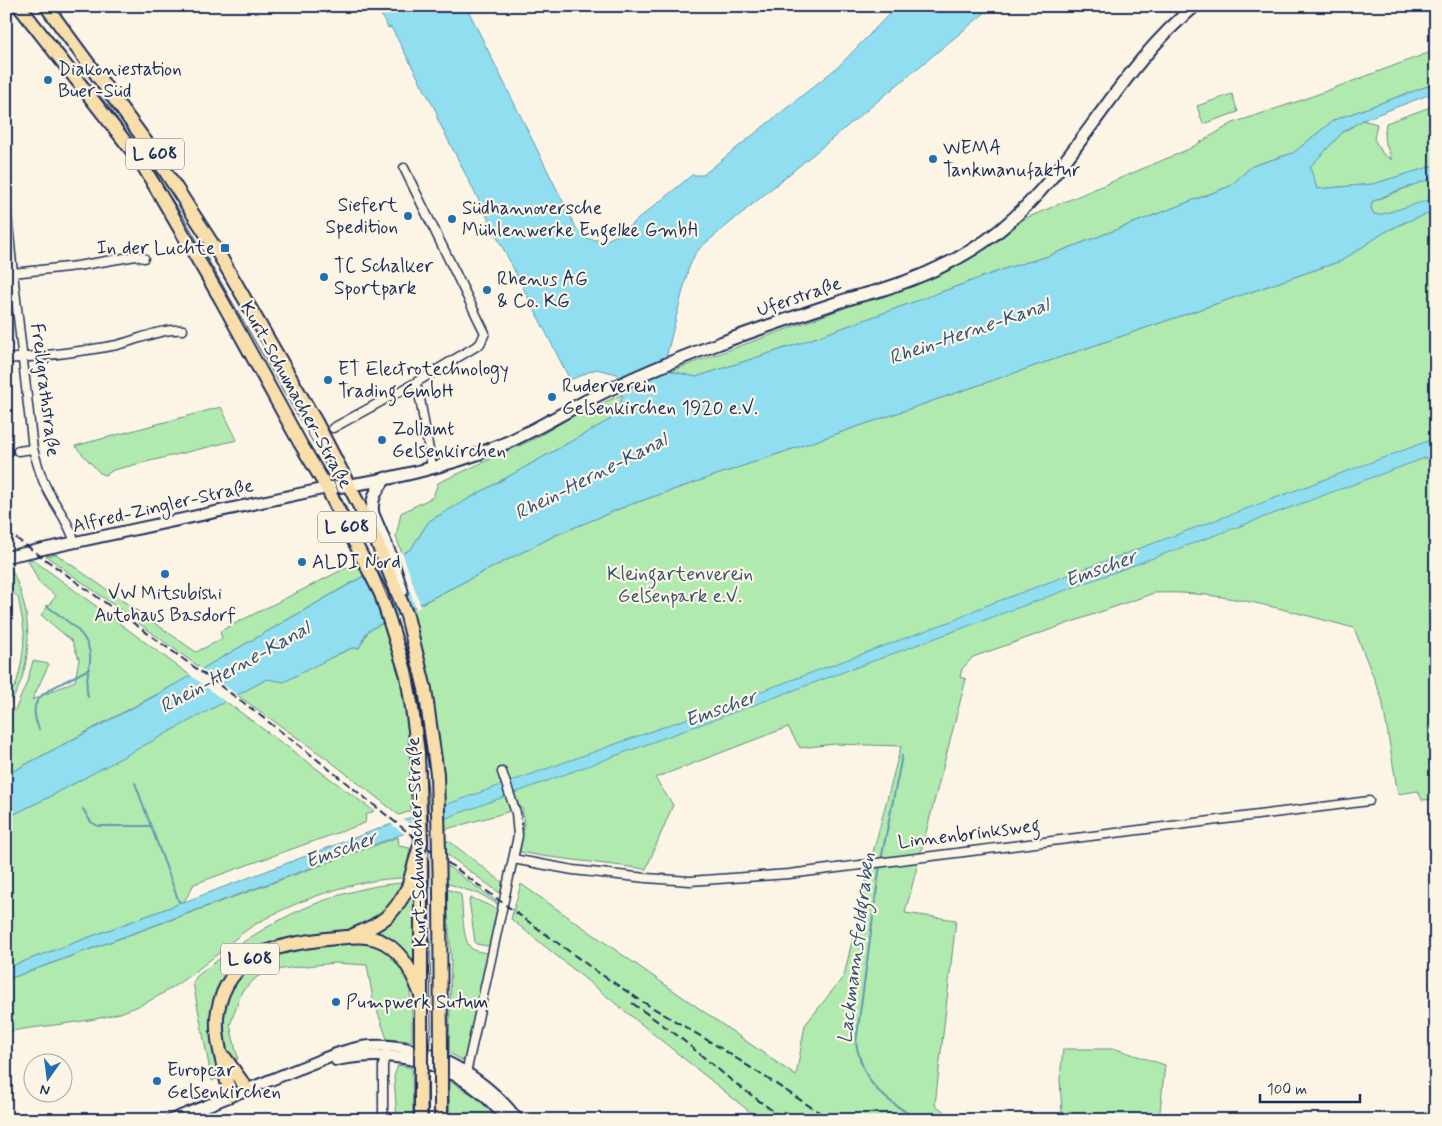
<svg xmlns="http://www.w3.org/2000/svg" width="1442" height="1126" font-family="Mynerve,sans-serif">
  <style>
    .green { fill: #b1eaae; stroke: #668c86 }
    .water { fill: #90deef; stroke: #6198b5 }
    .pier { fill: #fcf5e5 }
    .lines { fill: none; stroke-linecap: round; stroke-linejoin: round }
    .stream { stroke: #6198b5; stroke-width: 2 }
    .minor-casing { stroke: #1b2f5e; stroke-width: 11 }
    .tertiary-casing { stroke: #1b2f5e; stroke-width: 14 }
    .secondary-casing { stroke: #1b2f5e; stroke-width: 15 }
    .primary-casing { stroke: #1b2f5e; stroke-width: 16 }
    .minor { stroke: #fcf5e5; stroke-width: 8 }
    .tertiary { stroke: #fcf5e5; stroke-width: 10 }
    .secondary { stroke: #fcf5e5; stroke-width: 11 }
    .primary { stroke: #f8deab; stroke-width: 12 }
    .tram { stroke: #1b2f5e; stroke-width: 1 }
    .rail { stroke: #1b2f5e; stroke-width: 2; stroke-dasharray: 8 4; stroke-linecap: butt }
    .primary-bridge-casing { stroke: #1b2f5e; stroke-width: 16; stroke-linecap: butt }
    .primary-bridge { stroke: #f8deab; stroke-width: 12 }
    .poi-dot { fill: #1f6fb2; stroke: #fcf5e5; stroke-width: 2 }
    .labels { text-anchor: middle; dominant-baseline: central; stroke-width: 4.5; stroke-linejoin: round; paint-order: stroke }
    .shield { fill: #fcf5e5; stroke: #5e6a86; stroke-width: 1 }
    .shield-label { font-size: 18px; font-weight: bold; fill: #1b2f5e }
    .poi-label { font-size: 19px; fill: #1b2f5e; stroke: #fcf5e5; text-anchor: start }
    .street-label { font-size: 19px; fill: #1b2f5e; stroke: #fcf5e5 }
    .park-label { font-size: 19px; fill: #39546e; stroke: #fcf5e5 }
    .water-label { font-size: 20px; font-style: italic; fill: #32527b; stroke: #fcf5e5 }
  </style>
  <rect width="100%" height="100%" fill="#fcf5e5"/>
  <filter id="ink" filterUnits="userSpaceOnUse"><feTurbulence type="fractalNoise" baseFrequency=".02" numOctaves="2"/><feDisplacementMap in="SourceGraphic" scale="10" xChannelSelector="R" yChannelSelector="G"/><feConvolveMatrix kernelMatrix="1 2 1 2 8 2 1 2 1" color-interpolation-filters="sRGB"/></filter>
  <g filter="url(#ink)">
    <path class="green" d="M1436 50V83L1334 120 1293 153 1252 166 1230 186 1045 257 1007 268 798 344 696 377 671 371 922 280 975 255 1017 222 1189 149 1233 123 1302 100Z
      M1232 94 1238 112 1203 124 1197 106Z
      M1436 105V799L1422 800 1418 791 1398 794 1382 699 1354 628C1289 611 1222 590 1154 593L973 657 962 669 960 677 966 679 905 913 956 920 935 1105 956 1120H760L511 919 521 884 796 1076 805 1025 844 976 869 868 901 746 834 744 800 748 788 727 655 778 673 805 646 869 542 856 520 852 524 825 522 808 443 830 431 694 411 609 556 535 629 505 1341 261 1385 232 1421 215 1417 205 1379 215 1374 214 1371 208 1372 202 1411 186 1407 174 1373 184 1317 189 1309 167 1343 132 1363 120 1377 124 1374 139 1383 154 1392 160 1384 139 1386 123Z
      M623 394 622 403 611 419 429 521 411 549 402 554 396 536 401 513 433 497 438 483 536 438 573 416Z
      M221 407 237 440 113 470 106 475 100 473 75 446Z
      M56 554 196 652 222 639 220 631 358 562 365 575 202 669 46 556Z
      M32 559 191 676 6 775V722L16 708 27 682 33 661 49 664 32 700 75 681 79 659 72 641 41 615 56 596 39 582 28 560Z
      M6 562C11 566 14 575 17 582 33 621 33 674 6 709V691L15 687C21 670 24 650 24 632 23 621 20 608 18 597L6 587Z
      M384 623 402 679 409 742 411 811 399 815 330 761 237 695 267 679 322 662 352 648H359L369 630Z
      M225 701 374 811 366 815 365 823 194 884 184 902H179L176 905 6 968V818L51 796Z
      M398 837 399 846 410 848 405 878C357 878 289 902 248 929 238 936 228 945 219 953 196 971 173 989 147 1002 104 1024 53 1023 6 1032V980Z
      M445 841H449L502 882 501 894 445 853Z
      M446 865 499 903 497 904 482 895 446 883Z
      M403 883C398 895 393 906 382 915 378 919 371 921 365 924 316 947 260 923 225 979 217 993 211 1009 210 1026 210 1043 215 1061 218 1078L212 1081 193 983 197 976C243 940 283 913 340 895 361 889 381 884 403 883Z
      M414 889 416 890V970L371 934C393 922 402 912 412 890Z
      M446 889 459 893 461 895C463 908 462 938 470 947 475 952 482 952 489 953L467 1057 464 1061 449 1053 451 958Z
      M472 898 497 909 490 945 487 946 476 944 475 942 469 900Z
      M337 943C346 943 355 942 364 943 415 948 412 1003 412 1041L387 1039 373 999 367 965 334 963 297 967 269 971 257 977 242 991 230 1025 238 1059 231 1061C213 1024 223 983 259 961 265 958 270 954 276 952 292 947 320 946 337 943Z
      M1063 1049H1116L1165 1065 1159 1120H1068L1062 1114 1060 1079Z
      M398 1065 412 1068 413 1120H397L394 1077Z
      M449 1081 478 1098 500 1120H450Z"/>
    <path class="water" d="M377 6H466L576 228 588 239 605 241 621 233 692 175H703L839 66 897 6H993L702 246 695 254 688 270 666 358 671 371 696 377 798 344 1007 268 1045 257 1230 186 1252 166 1293 153 1334 120 1436 83V92L1363 120 1343 132 1310 167 1317 189 1373 184 1436 165V177L1391 193 1372 202 1371 208 1374 214 1379 215 1436 198V211L1403 223 1385 232 1341 261 629 505 556 535 373 628 366 633 359 648H352L338 654 284 682 267 679 51 796 6 818V775L153 697 411 549 429 521 611 419C623 401 626 395 617 374L596 369 570 380 437 118V113L391 27 388 28Z
      M1436 438V454L6 980V968L176 905 179 902H184L375 830 694 716 957 619 977 609Z"/>
    <path class="pier" d="M402 552 421 607 416 609 397 554Z
      M200 667 202 669 239 696 227 703 189 674Z
      M443 803 444 822 407 836 390 823 402 818 411 825V815Z"/>
    <g class="lines">
      <path class="stream" d="M47 606C66 621 93 634 90 662 88 674 85 684 88 697
        M39 729C28 703 38 695 60 684 70 679 79 674 89 669
        M135 783 179 902
        M83 809 91 822 98 826H150
        M881 860 902 756
        M880 865 856 1043C865 1088 882 1096 918 1120"/>
      <defs>
        <path id="minor" d="M6 204 12 264 33 449C37 462 40 475 46 487 56 508 68 519 75 543
          M13 273 77 266 136 256 144 258
          M6 359C43 356 80 352 117 345 138 340 161 328 183 330
          M415 383 419 393 432 467
          M333 428 415 383 480 344 485 333 404 168
          M18 451 33 449
          M6 452H8
          M513 859 573 870 646 878 690 881 789 874 1369 801
          M463 1076 467 1069 518 836 516 813 502 772
          M383 1120V1065L386 1053"/>
        <path id="tertiary" d="M6 557 327 488
          M336 1060C403 1047 464 1065 507 1120
          M171 1120C213 1103 256 1086 298 1069 321 1060 345 1048 370 1046 427 1042 484 1076 518 1120"/>
        <path id="secondary" d="M386 478C377 489 370 499 373 514L390 554 402 591
          M327 488C382 482 450 466 501 445 531 433 559 415 588 400 629 379 672 361 715 345 760 328 806 313 851 298 861 295 871 293 881 290 923 277 965 258 1000 230 1077 167 1116 70 1195 6"/>
        <path id="primary" d="M19 6 141 162 222 301 300 443 327 488 381 594 407 676 412 708 418 753 421 842
          M46 6 149 146 217 251 316 422 361 509 377 542 407 616 425 689 437 774
          M421 887V1044
          M440 890 441 1050
          M353 935C382 924 394 915 408 887
          M225 1058 247 1089
          M230 1095C225 1070 213 1035 218 1010 229 953 278 945 326 939 346 937 367 933 385 943 405 955 413 975 421 995
          M421 1120V1070
          M441 1120V1077"/>
      </defs>
      <use href="#minor" class="minor-casing"/>
      <use href="#tertiary" class="tertiary-casing"/>
      <use href="#secondary" class="secondary-casing"/>
      <use href="#primary" class="primary-casing"/>
      <use href="#minor" class="minor"/>
      <use href="#tertiary" class="tertiary"/>
      <use href="#secondary" class="secondary"/>
      <use href="#primary" class="primary"/>
      <path class="tram" d="M29 6 59 47 109 107 139 150 184 218 322 458 377 572 396 618 411 668 418 705 424 743 428 794 431 1028 427 1072V1120"/>
      <path class="rail" d="M6 531 244 703 310 754 425 846 596 971 643 1002 719 1047 831 1120
        M632 1003 678 1036 731 1080 785 1120"/>
      <defs>
        <path id="primary-bridge" d="M437 774 440 890
          M421 857V887
          M408 887 421 842
          M421 1044V1070
          M441 1050V1077"/>
      </defs>
      <use href="#primary-bridge" class="primary-bridge-casing"/>
      <use href="#primary-bridge" class="primary-bridge"/>
    </g>
  </g>
  <g class="poi-dot">
    <circle cx="48" cy="80" r="5"/>
    <circle cx="933" cy="159" r="5"/>
    <circle cx="408" cy="216" r="5"/>
    <circle cx="452" cy="219" r="5"/>
    <rect x="220" y="243" width="10" height="10" rx="2.5"/>
    <circle cx="324" cy="277" r="5"/>
    <circle cx="487" cy="290" r="5"/>
    <circle cx="328" cy="380" r="5"/>
    <circle cx="552" cy="397" r="5"/>
    <circle cx="382" cy="440" r="5"/>
    <circle cx="302" cy="562" r="5"/>
    <circle cx="165" cy="574" r="5"/>
    <circle cx="336" cy="1002" r="5"/>
    <circle cx="157" cy="1081" r="5"/>
  </g>
  <g class="labels">
    <g class="shield">
      <rect x="126" y="138.5" width="58" height="31" rx="4"/>
      <rect x="318" y="511.5" width="58" height="31" rx="4"/>
      <rect x="221" y="943.5" width="58" height="31" rx="4"/>
    </g>
    <g class="shield-label">
      <text x="155" y="154">L 608</text>
      <text x="347" y="527">L 608</text>
      <text x="250" y="959">L 608</text>
    </g>
    <g class="poi-label">
      <text x="58" y="69">Diakoniestation<tspan x="58" dy="22">Buer-Süd</tspan></text>
      <text x="943" y="148">WEMA<tspan x="943" dy="22">Tankmanufaktur</tspan></text>
      <text x="398" y="205" text-anchor="end">Siefert<tspan x="398" dy="22">Spedition</tspan></text>
      <text x="462" y="208">Südhannoversche<tspan x="462" dy="22">Mühlenwerke Engelke GmbH</tspan></text>
      <text x="215" y="248" text-anchor="end">In der Luchte</text>
      <text x="334" y="266">TC Schalker<tspan x="334" dy="22">Sportpark</tspan></text>
      <text x="497" y="279">Rhenus AG<tspan x="497" dy="22">&amp; Co. KG</tspan></text>
      <text x="338" y="369">ET Electrotechnology<tspan x="338" dy="22">Trading GmbH</tspan></text>
      <text x="562" y="386">Ruderverein<tspan x="562" dy="22">Gelsenkirchen 1920 e.V.</tspan></text>
      <text x="392" y="429">Zollamt<tspan x="392" dy="22">Gelsenkirchen</tspan></text>
      <text x="312" y="562">ALDI Nord</text>
      <text x="165" y="593" text-anchor="middle">VW Mitsubishi<tspan x="165" dy="22">Autohaus Basdorf</tspan></text>
      <text x="346" y="1002">Pumpwerk Sutum</text>
      <text x="167" y="1070">Europcar<tspan x="167" dy="22">Gelsenkirchen</tspan></text>
    </g>
    <g class="street-label">
      <text transform="translate(799 297) rotate(-19)">Uferstraße</text>
      <text transform="translate(45 390) rotate(83)">Freiligrathstraße</text>
      <text transform="translate(296 395) rotate(61)">Kurt-Schumacher-Straße</text>
      <text transform="translate(163 506) rotate(-13)">Alfred-Zingler-Straße</text>
      <text transform="translate(969 834) rotate(-7)">Linnenbrinksweg</text>
      <text transform="translate(417 842) rotate(-92)">Kurt-Schumacher-Straße</text>
    </g>
    <g class="park-label">
      <text x="680" y="574">Kleingartenverein<tspan x="680" dy="22">Gelsenpark e.V.</tspan></text>
    </g>
    <g class="water-label">
      <text transform="translate(969 332) rotate(-19)">Rhein-Herne-Kanal</text>
      <text transform="translate(591 477) rotate(-27)">Rhein-Herne-Kanal</text>
      <text transform="translate(1101 569) rotate(-20)">Emscher</text>
      <text transform="translate(235 668) rotate(-29)">Rhein-Herne-Kanal</text>
      <text transform="translate(721 709) rotate(-20)">Emscher</text>
      <text transform="translate(341 850) rotate(-20)">Emscher</text>
      <text transform="translate(857 948) rotate(-83)">Lackmannsfeldgraben</text>
    </g>
  </g>
  <rect width="1442" height="1126" fill="none" stroke="#fcf5e5" stroke-width="25"/>
  <rect x="12" y="12" width="1417" height="1101" fill="none" stroke="#1b2f5e" stroke-width="2" filter="url(#ink)"/>
  <g transform="translate(48 1078) rotate(194)"><circle r="24" fill="#fcf5e5" stroke="#a2a6af"/>
  <path d="M0-4L9 19L0 12L-9 19Z" fill="#1f6fb2"/>
  <text y="-8" font-size="14" font-weight="bold" text-anchor="middle" fill="#1b2f5e">N</text>
  </g>
  <path d="M1260 1094v8h100v-8" fill="none" stroke="#1b2f5e" stroke-width="2.5"/>
  <text x="1267" y="1094" font-size="15" fill="#1b2f5e" stroke="#fcf5e5" stroke-width="4" paint-order="stroke">100 m</text>
</svg>
